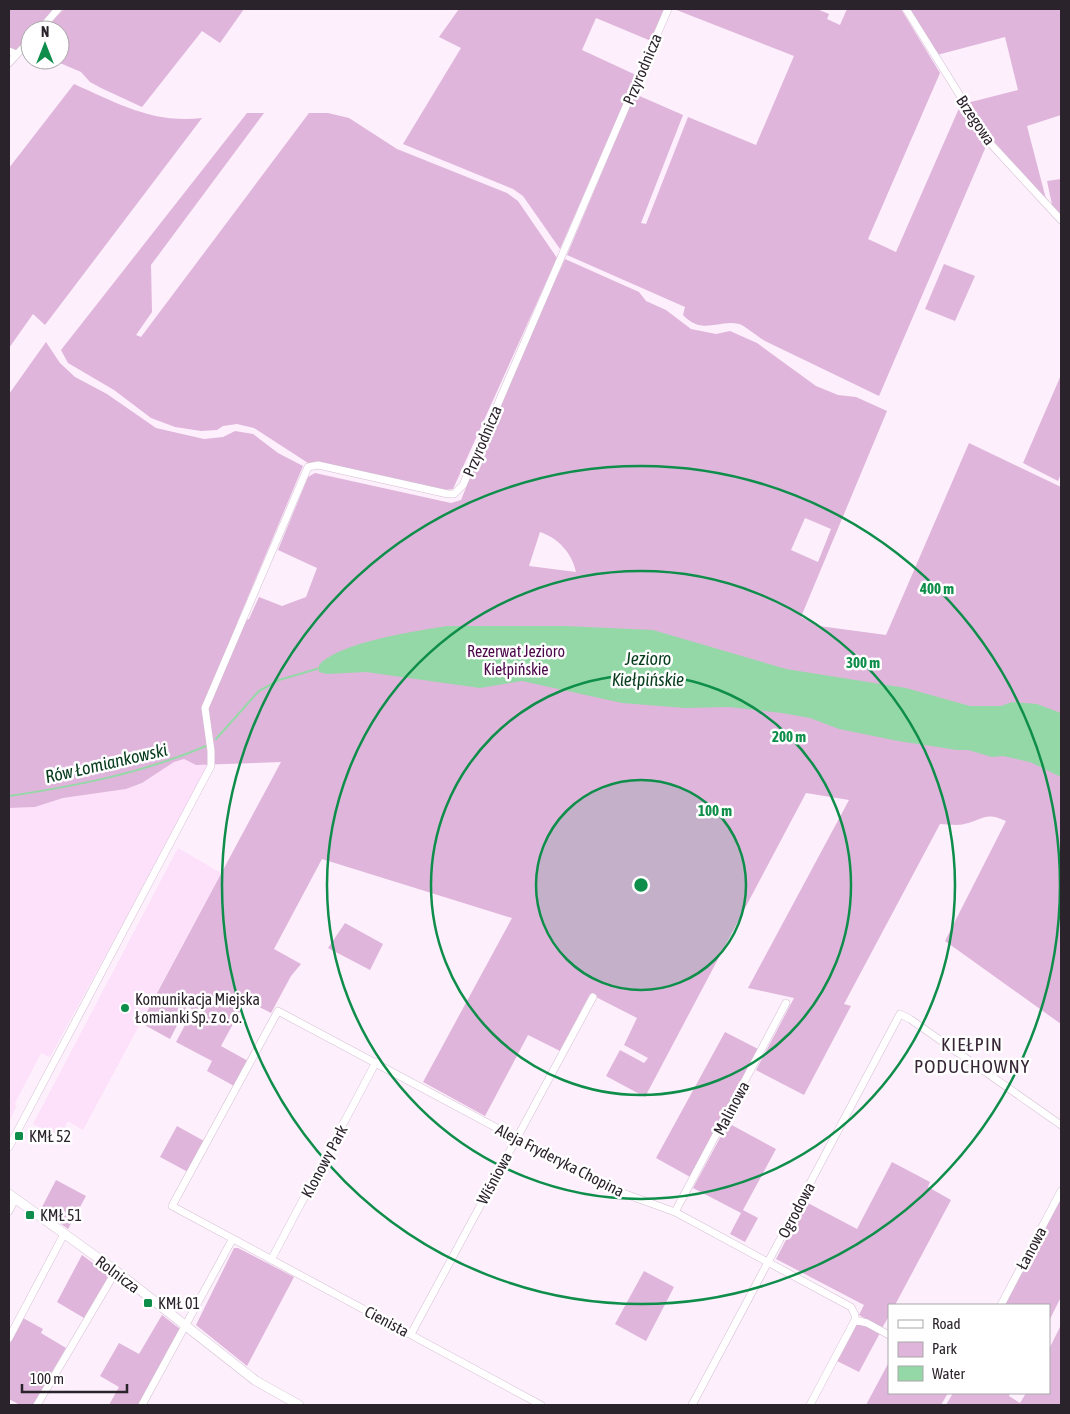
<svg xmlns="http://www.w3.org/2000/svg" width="1070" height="1414" font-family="'Asap Condensed',sans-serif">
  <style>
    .built { fill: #fde0fa }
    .green { fill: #dfb5db; fill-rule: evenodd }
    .water { fill: #95d8a7 }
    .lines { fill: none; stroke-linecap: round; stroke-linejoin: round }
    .stream { stroke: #95d8a7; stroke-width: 2 }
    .minor-casing { stroke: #d4bed2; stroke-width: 8 }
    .tertiary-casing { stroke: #d4bed2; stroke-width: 10 }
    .minor { stroke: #fff; stroke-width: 7 }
    .tertiary { stroke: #fff; stroke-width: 9 }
    .ring { fill: none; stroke: #0e8e4a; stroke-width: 2.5 }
    .poi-dot { fill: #0e8e4a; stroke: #fff; stroke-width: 2 }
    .labels { text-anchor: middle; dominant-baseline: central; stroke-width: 5; stroke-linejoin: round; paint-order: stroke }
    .street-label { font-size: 16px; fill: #2b232b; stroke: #fff }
    .park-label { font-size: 16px; fill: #4c074b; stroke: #fff }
    .poi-label { font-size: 16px; fill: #2b232b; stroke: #fff; text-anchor: start }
    .water-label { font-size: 18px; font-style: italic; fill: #063b1c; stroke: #fff }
    .quarter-label { font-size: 19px; letter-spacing: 1px; fill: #382737; stroke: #fff }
    .centre { fill: #0e8e4a; stroke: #fff; stroke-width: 2.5 }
    .ring-label { font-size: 15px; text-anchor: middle; font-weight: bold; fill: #0e8e4a; stroke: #fff; stroke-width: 5; stroke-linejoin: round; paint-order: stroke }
  </style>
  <rect width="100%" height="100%" fill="#fdeffc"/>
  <path class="built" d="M206 748 209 766 50 1057 41 1053 15 1103 16 1107 9 1122V808L35 807 63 798 126 789 142 783 174 762Z
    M178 848 221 873 83 1130 68 1121 60 1136 57 1137 33 1124Z"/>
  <path class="green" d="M9 9H55C48 17 42 30 30 30V34L16 52 9 49Z
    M64 9H244L220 43 202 31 142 107 101 88 90 82 81 72 53 60H60V30H43Z
    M459 9H665L651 41 596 18 582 50 636 75 560 249 523 196 513 189 403 144 461 48 439 37Z
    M674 9H817L829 14 827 19 840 25 847 9H901L940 73 868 239 896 252 960 106 987 144 879 396 765 341C758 337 744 325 739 324 718 319 703 336 683 315L685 307 567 255 635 94 683 115 641 223 646 224 688 117 756 145 794 56Z
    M908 9H1061V115L1027 126 1047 203 985 131 967 103 1018 90 1005 37 937 55Z
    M74 84C117 103 153 124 202 118L45 325 33 314 9 348V168Z
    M247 113H264L151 265 152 312 136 335 141 337 309 113H328L349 118 397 149 507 193 518 201 557 258 453 489 445 490 319 462 308 463 254 428 237 424 223 426 217 430 201 431 175 427 151 418 114 390 68 363 61 350Z
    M1061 179V216L1053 209 1047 181Z
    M565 259 639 292 646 301 666 310 691 329 716 334 730 331 757 343 816 386 838 395 856 397 887 411 801 617 819 626 886 635 969 443 1061 487V1024L945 941 1006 821C985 811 983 820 964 824 957 826 947 824 940 824L844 1004 851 1006 804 1095 756 1070 794 998 748 988 849 800 806 793 645 1097 606 1076 620 1050 644 1063 648 1058 624 1045 637 1018 590 994 560 1051 528 1035 485 1116 423 1082 512 918 322 859 274 949 301 964 291 976 271 1013 246 1000 221 1046 248 1061 234 1086 207 1071 212 1061 176 1042 193 1010 187 1006 170 1039 141 1023 281 762 196 765 184 759 174 762 142 783 126 789 63 798 35 807 9 808V394L46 342 60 363 75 377 107 394 156 428 204 439 223 437 235 431 253 434 278 453 303 466 237 623 249 619 259 597 282 606 306 597 317 568 278 550 308 477 315 473 451 503 461 500 511 377ZM805 518 831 529 818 562 791 550ZM540 532C558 538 572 553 576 572L529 566Z
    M944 264 975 276 955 321 925 309Z
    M1061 375V474L1058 481 1023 463Z
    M345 923 383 944 370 970 328 948Z
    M725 1032 760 1050 692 1178 656 1158Z
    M728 1123 776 1149 743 1210 758 1218 745 1242 730 1234 741 1213 693 1188Z
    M177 1126 204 1141 188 1172 160 1157Z
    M892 1162 930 1182 928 1187 951 1200 895 1305H889V1316L882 1328 859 1315 864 1305 776 1259 806 1202 857 1229Z
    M56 1180 86 1196 68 1229 41 1209Z
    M1061 1197V1297L1049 1321V1305H1004Z
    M234 1248H238L294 1277 247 1366 196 1325Z
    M82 1255 109 1275 84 1318 57 1302Z
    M644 1271 674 1287 646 1341 615 1324Z
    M162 1315 180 1329 138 1405H109L119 1387 100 1376 119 1343 139 1354Z
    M23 1318 43 1329 41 1333 66 1348 33 1405H20L9 1399V1345Z
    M861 1324 880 1333 859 1372 835 1360 856 1325Z
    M1061 1325V1405H946L953 1393H1010L1009 1396 1020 1403 1026 1393H1049V1349Z
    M889 1362V1393H948L941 1405H866Z"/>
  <path class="water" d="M447 626H565L653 630 786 669 906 688 970 706H1001L1012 702 1037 704 1061 713V777L1030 762 1003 756 992 757 968 750H957L898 741 839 729 810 718 782 713 729 707 685 708 622 703 522 681 480 688 366 672 327 674 319 672V665C340 642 416 631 447 626Z"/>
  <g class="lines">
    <path class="stream" d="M216 739 259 691 279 680 320 668
      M9 796C76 786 143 773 206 746"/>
    <defs>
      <path id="minor" d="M906 9 989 142 1061 220
        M40 30 58 9
        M9 51 16 54
        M9 63 30 40
        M9 1147 211 766V751L205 708 308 467 318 465 448 494H454L463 485 668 9
        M9 1211 15 1199
        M675 1212 786 1003
        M271 1260 376 1062
        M1001 1305 1061 1191
        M855 1320 867 1323 889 1335
        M411 1334 593 997
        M9 1338 64 1234
        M37 1405 116 1271
        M142 1405 232 1240
        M541 1405 172 1206 278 1011 609 1188 675 1212 851 1307 855 1315V1320L810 1405
        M692 1405 900 1014 910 1019 1061 1125"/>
      <path id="tertiary" d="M9 1194 116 1271 256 1381 299 1405"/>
    </defs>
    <use href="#minor" class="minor-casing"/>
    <use href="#tertiary" class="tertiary-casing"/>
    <use href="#minor" class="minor"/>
    <use href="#tertiary" class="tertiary"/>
  </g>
  <circle cx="641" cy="885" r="105" fill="#0e8e4a" fill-opacity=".12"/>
  <g class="ring">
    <circle cx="641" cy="885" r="105"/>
    <circle cx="641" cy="885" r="210"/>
    <circle cx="641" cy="885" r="314"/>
    <circle cx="641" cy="885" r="419"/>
  </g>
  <g class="poi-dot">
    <circle cx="125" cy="1008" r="5"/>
    <rect x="14" y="1131" width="10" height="10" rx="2.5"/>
    <rect x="25" y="1210" width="10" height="10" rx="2.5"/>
    <rect x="143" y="1298" width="10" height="10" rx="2.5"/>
  </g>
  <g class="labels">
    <g class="street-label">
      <text transform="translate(642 69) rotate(-67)">Przyrodnicza</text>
      <text transform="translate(976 120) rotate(56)">Brzegowa</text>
      <text transform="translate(482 441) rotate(-67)">Przyrodnicza</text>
      <text transform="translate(731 1108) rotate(-62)">Malinowa</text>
      <text transform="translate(560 1160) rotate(27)">Aleja Fryderyka Chopina</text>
      <text transform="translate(324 1161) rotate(-62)">Klonowy Park</text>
      <text transform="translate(494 1178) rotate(-62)">Wiśniowa</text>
      <text transform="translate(796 1210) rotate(-62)">Ogrodowa</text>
      <text transform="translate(1031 1248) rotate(-62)">Łanowa</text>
      <text transform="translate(118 1274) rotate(37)">Rolnicza</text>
      <text transform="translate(387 1321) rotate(28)">Cienista</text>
    </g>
    <g class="park-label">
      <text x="516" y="651">Rezerwat Jezioro<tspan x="516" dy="18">Kiełpińskie</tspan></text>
    </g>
    <g class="poi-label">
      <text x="135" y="999">Komunikacja Miejska<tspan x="135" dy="18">Łomianki Sp. z o. o.</tspan></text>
      <text x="29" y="1136">KMŁ 52</text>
      <text x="40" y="1215">KMŁ 51</text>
      <text x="158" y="1303">KMŁ 01</text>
    </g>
    <g class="water-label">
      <text x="648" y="658">Jezioro<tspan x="648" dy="21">Kiełpińskie</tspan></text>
      <text transform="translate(106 763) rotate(-13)">Rów Łomiankowski</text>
    </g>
    <g class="quarter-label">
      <text x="972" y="1044">KIEŁPIN<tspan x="972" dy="22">PODUCHOWNY</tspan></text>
    </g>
  </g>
  <circle cx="641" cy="885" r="8" class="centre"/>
  <g class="ring-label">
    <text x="937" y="594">400 m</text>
    <text x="863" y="668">300 m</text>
    <text x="789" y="742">200 m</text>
    <text x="715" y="816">100 m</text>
  </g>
  <rect width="1070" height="1414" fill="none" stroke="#2b232b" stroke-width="20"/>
  <rect x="888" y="1304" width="162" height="90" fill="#ffffff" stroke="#aaa7aa"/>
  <rect x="898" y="1320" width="25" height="8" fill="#ffffff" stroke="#aaa7aa"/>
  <text x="932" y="1329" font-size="15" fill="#2b232b">Road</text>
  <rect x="898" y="1342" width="25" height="15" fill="#dfb5db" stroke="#aaa7aa"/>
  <text x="932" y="1354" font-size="15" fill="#2b232b">Park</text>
  <rect x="898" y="1366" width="25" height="15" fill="#95d8a7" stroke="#aaa7aa"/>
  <text x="932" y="1379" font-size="15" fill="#2b232b">Water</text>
  <g transform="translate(45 45)"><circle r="24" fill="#ffffff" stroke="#aaa7aa"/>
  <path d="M0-4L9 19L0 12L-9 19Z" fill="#0e8e4a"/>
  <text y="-8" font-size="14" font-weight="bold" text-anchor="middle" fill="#2b232b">N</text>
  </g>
  <path d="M22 1384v8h105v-8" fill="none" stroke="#2b232b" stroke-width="2.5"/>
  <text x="30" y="1384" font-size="15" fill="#2b232b" stroke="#ffffff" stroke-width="4" paint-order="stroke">100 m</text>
</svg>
